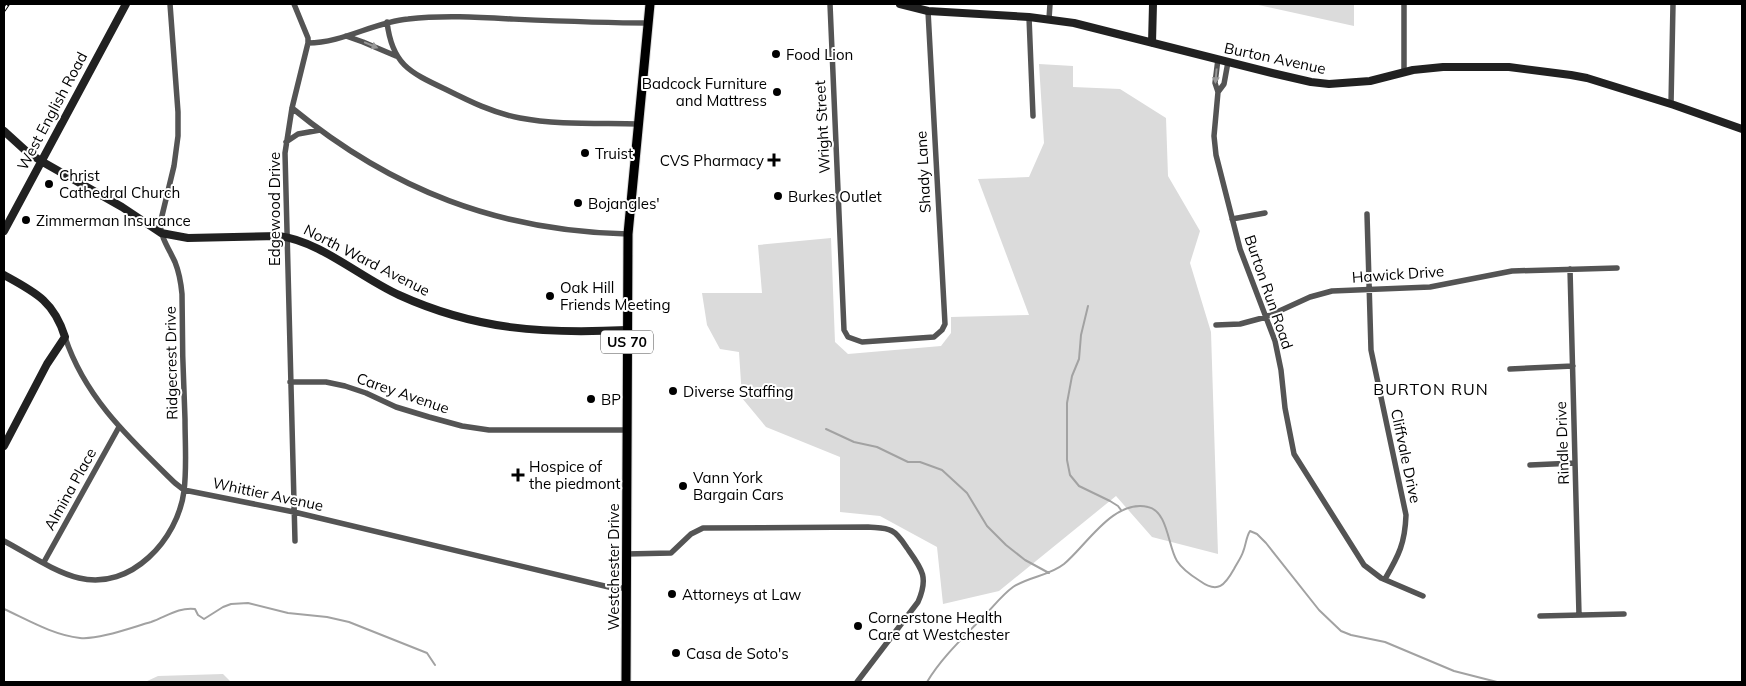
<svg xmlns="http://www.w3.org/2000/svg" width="1746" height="686" font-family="Mulish,sans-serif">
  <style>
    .green { fill: #dbdbdb }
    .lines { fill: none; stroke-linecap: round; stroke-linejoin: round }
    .stream { stroke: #a2a2a2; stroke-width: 2 }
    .primary-casing { stroke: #dbdbdb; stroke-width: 11 }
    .street { stroke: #545454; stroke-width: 5.5 }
    .secondary { stroke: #212121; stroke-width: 8 }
    .primary { stroke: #000; stroke-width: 9 }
    .rail-casing { stroke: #000; stroke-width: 4 }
    .rail { stroke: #fff; stroke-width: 2; stroke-dasharray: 5.5; stroke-linecap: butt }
    .oneway { fill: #989898 }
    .poi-dot { fill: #000; stroke: #fff; stroke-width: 2 }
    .labels { text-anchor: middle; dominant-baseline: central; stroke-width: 4; stroke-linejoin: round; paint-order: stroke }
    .shield { fill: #fff; stroke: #4c4c4c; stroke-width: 1 }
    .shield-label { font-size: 14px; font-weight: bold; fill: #000 }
    .poi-label { font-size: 15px; fill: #000; stroke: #fff; text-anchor: start }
    .street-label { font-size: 15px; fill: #000; stroke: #fff }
    .neighbourhood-label { font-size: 16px; letter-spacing: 1px; fill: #000; stroke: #fff }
  </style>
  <rect width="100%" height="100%" fill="#fff"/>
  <path class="green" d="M1254 4H1354V26Z
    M1039 64 1073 66V87L1120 89 1166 118 1168 176 1200 231 1190 263 1211 332 1218 554 1152 537 1116 496 999 591 943 604 937 547 880 516 840 512V457L766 427 742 398 739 352 720 349 707 325 702 293H762L758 245 831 238 835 342 848 354 941 346 951 333V317L1029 315 978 179 1029 177 1044 143Z
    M223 674 231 682H145L158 676Z"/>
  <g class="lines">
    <path class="stream" d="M1088 306 1081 335 1079 359 1072 376 1067 403V460L1070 475 1079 486 1110 501 1118 506 1121 510
      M826 429 854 442 877 447 908 462H920L942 470 967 493 987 526 1006 545 1025 560 1049 573
      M4 609C28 620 53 635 80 638 98 640 133 627 151 622 166 617 178 607 195 609L198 615 204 619 223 607 231 604 248 603 288 613 327 617 349 622 427 653 435 665
      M927 682C942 657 963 638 983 617 993 607 1002 595 1013 587 1030 576 1049 576 1064 564 1087 545 1113 499 1148 507 1168 511 1168 547 1177 561 1182 569 1192 576 1200 581 1218 594 1225 585 1234 569 1237 563 1241 558 1243 552 1246 545 1246 537 1250 531L1257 534 1266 543 1319 610 1341 631 1351 635 1385 642 1454 671 1497 682"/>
    <defs>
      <path id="primary" d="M626 682 628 234 650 4"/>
    </defs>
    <use href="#primary" class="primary-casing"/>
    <path class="street" d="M294 4 308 38V43L292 108 285 153 295 541
      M830 4 844 330 848 337 862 342 934 337 942 330 945 324 928 11
      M1404 4V72
      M1029 17 1033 116
      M1049 19 1050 4
      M387 22C392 64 409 72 445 89 469 101 493 113 520 118 556 125 600 123 638 124
      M346 36 363 42 396 56
      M308 43C343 43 374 22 408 19 442 15 477 17 511 19 557 21 602 23 648 23
      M1218 59 1215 83 1218 92 1214 136 1216 155 1240 249 1275 341 1281 370 1285 408 1294 454 1364 565 1381 578 1423 596
      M1218 92 1224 84 1228 62
      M1671 104 1673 4
      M292 108C392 190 498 231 628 234
      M286 142 298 134 320 130
      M1367 214 1371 350 1406 515C1405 543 1399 555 1385 579
      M1232 219 1265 213
      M1570 269 1579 615
      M1216 325 1240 324 1266 317 1310 297 1332 291 1430 287 1512 271 1617 268
      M65 337C85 398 130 439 175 483L184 490 294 512 613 588H626
      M1510 369 1573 366
      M290 382H326L345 386 366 393 396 407 429 417 462 426 489 430H627
      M1530 465 1575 463
      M4 541C27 553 54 572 79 578 131 591 178 539 184 491 187 468 185 443 185 419 183 377 182 335 182 294 181 283 179 272 175 262 169 249 161 238 160 224L174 166 178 136V112L170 4
      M626 554 671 553 691 534 703 528 868 527C876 528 885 527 892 531 898 534 903 542 907 548 922 569 929 577 918 602L857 682
      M44 562 119 427
      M1540 616 1624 614"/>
    <path class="secondary" d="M900 4 928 11 1029 17 1074 23 1272 73 1311 82 1329 84 1370 81 1413 70 1443 67H1509L1571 75 1587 78 1674 105 1742 129
      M1152 43 1153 4
      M4 131 26 151 41 161 122 207 161 233 188 238 279 236C320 241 361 278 399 295 476 330 543 334 627 330
      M4 231 126 4
      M4 275C35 292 54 301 65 337L47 364 4 446"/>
    <use href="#primary" class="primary"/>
    <defs>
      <path id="rail" d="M4 10 8 4"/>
    </defs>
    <use href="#rail" class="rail-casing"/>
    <use href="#rail" class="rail"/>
  </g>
  <defs><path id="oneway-solid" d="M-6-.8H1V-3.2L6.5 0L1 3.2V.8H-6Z" transform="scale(1.25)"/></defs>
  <g class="oneway">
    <use href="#oneway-solid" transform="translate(371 45) rotate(23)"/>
    <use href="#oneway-solid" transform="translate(1216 76) rotate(95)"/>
  </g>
  <g class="poi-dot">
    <circle cx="776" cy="54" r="5"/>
    <circle cx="777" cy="92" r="5"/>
    <circle cx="585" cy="153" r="5"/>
    <path d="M771.5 152.5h5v5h5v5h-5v5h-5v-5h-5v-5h5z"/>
    <circle cx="49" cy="184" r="5"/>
    <circle cx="778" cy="196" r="5"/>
    <circle cx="578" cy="203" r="5"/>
    <circle cx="26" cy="220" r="5"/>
    <circle cx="550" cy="296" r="5"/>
    <circle cx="673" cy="391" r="5"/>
    <circle cx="591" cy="399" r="5"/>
    <path d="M515.5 467.5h5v5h5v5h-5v5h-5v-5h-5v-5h5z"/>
    <circle cx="683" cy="486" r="5"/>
    <circle cx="672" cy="594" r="5"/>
    <circle cx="858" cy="626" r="5"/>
    <circle cx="676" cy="653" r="5"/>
  </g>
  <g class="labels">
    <rect class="shield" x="601" y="330.5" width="52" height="23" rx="4"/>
    <g class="shield-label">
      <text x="627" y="342">US 70</text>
    </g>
    <g class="poi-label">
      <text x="786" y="54">Food Lion</text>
      <text x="767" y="83" text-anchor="end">Badcock Furniture<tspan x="767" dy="17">and Mattress</tspan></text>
      <text x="595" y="153">Truist</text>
      <text x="764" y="160" text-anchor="end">CVS Pharmacy</text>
      <text x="59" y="175">Christ<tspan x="59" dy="17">Cathedral Church</tspan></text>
      <text x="788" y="196">Burkes Outlet</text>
      <text x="588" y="203">Bojangles'</text>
      <text x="36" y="220">Zimmerman Insurance</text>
      <text x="560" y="287">Oak Hill<tspan x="560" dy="17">Friends Meeting</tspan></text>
      <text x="683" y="391">Diverse Staffing</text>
      <text x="601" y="399">BP</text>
      <text x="529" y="466">Hospice of<tspan x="529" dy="17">the piedmont</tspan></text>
      <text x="693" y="477">Vann York<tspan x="693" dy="17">Bargain Cars</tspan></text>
      <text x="682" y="594">Attorneys at Law</text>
      <text x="868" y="617">Cornerstone Health<tspan x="868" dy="17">Care at Westchester</tspan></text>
      <text x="686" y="653">Casa de Soto's</text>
    </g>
    <g class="street-label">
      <text transform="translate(1275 58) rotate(12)">Burton Avenue</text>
      <text transform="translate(52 111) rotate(-62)">West English Road</text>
      <text transform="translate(822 127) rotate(-93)">Wright Street</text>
      <text transform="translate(923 172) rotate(-93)">Shady Lane</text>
      <text transform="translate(274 209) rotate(-90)">Edgewood Drive</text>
      <text transform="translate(367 260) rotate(27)">North Ward Avenue</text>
      <text transform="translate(1398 274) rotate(-4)">Hawick Drive</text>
      <text transform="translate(1269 292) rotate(71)">Burton Run Road</text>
      <text transform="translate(171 363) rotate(-91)">Ridgecrest Drive</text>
      <text transform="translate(403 393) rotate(19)">Carey Avenue</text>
      <text transform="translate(1562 443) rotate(-92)">Rindle Drive</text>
      <text transform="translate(1406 456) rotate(78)">Cliffvale Drive</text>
      <text transform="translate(70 489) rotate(-61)">Almina Place</text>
      <text transform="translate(268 494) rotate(12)">Whittier Avenue</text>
      <text transform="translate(613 567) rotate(-90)">Westchester Drive</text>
    </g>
    <g class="neighbourhood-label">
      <text x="1431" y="389">BURTON RUN</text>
    </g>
  </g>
  <rect width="1746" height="686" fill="none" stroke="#000000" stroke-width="10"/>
</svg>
